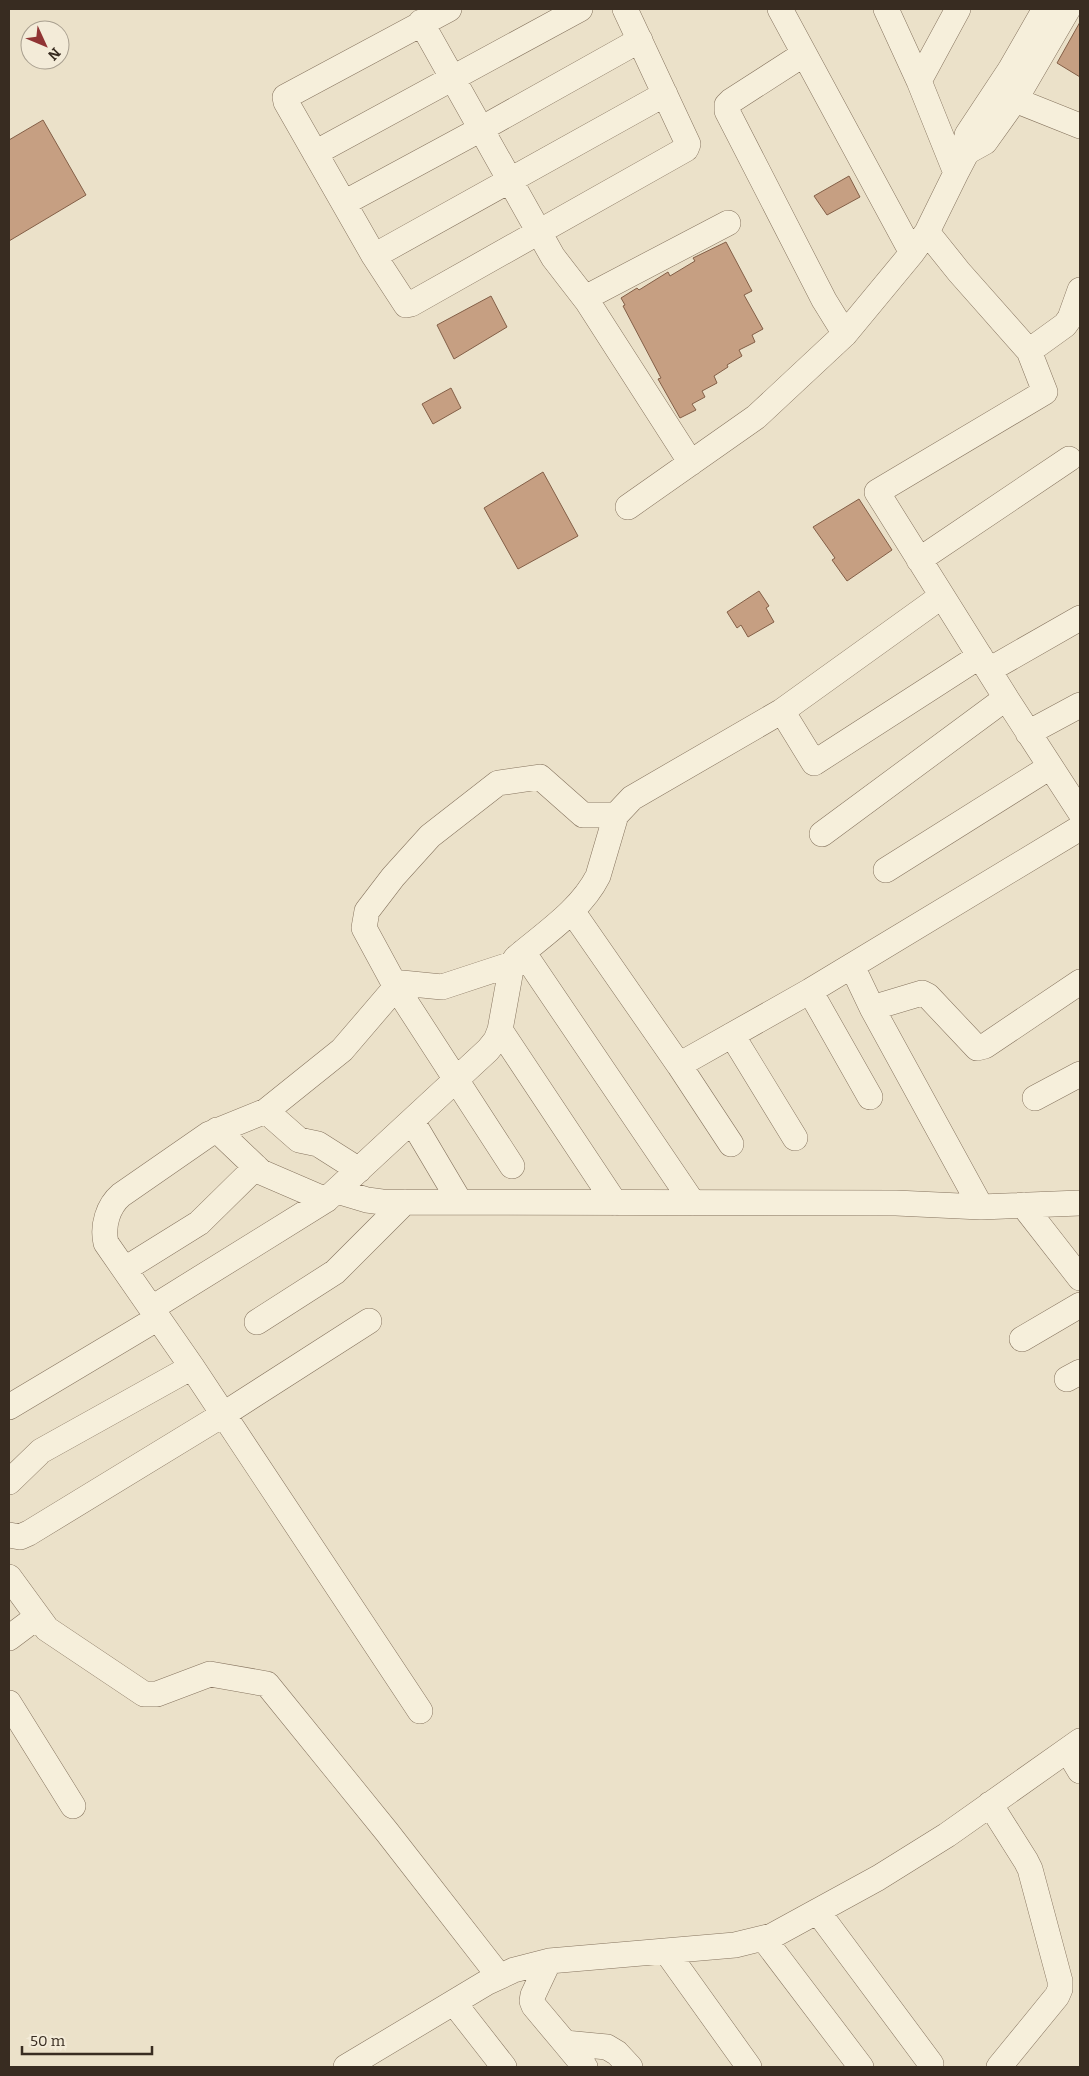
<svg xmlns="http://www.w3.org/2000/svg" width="1089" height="2076" font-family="Bitter,serif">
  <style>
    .building { fill: #c69f82; stroke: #835f47 }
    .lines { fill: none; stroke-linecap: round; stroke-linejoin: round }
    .minor-casing { stroke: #86745f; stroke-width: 26 }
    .minor { stroke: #f6efdb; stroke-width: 25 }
  </style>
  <rect width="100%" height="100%" fill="#ebe1c9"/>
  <path class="building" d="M1080 22V77L1057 63Z
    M43 120 86 195 9 241V140Z
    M849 176 860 197 827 215 814 196Z
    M726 242 752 291 744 295 763 329 752 335 755 342 739 350 742 356 727 365 728 367 714 376 717 383 702 391 705 397 692 404 696 410 680 418 658 379 661 378 623 306 625 305 621 298 637 288 639 290 668 272 670 276 695 261 693 258Z
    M491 296 507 327 454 359 437 325Z
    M451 388 461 408 433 424 422 404Z
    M543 472 578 536 518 569 484 508Z
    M859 499 892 550 847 581 832 560 835 558 813 527Z
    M759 591 769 606 766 608 774 622 748 637 741 625 737 628 727 612Z"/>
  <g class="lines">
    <defs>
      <path id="minor" d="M449 9 285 97 286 102 374 256 406 305 411 304 686 149 688 144 625 9
        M780 9 912 253
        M886 9 919 81 956 173 967 152 985 142 1015 100 1068 9
        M421 22 553 257 587 301 691 463
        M804 54 731 101 727 105V111L824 300 845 334
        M919 81 958 9
        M1015 100 1080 126
        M967 152V135L1010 70 1045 9
        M315 153 580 9
        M344 203 481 129 640 40
        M374 256 665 94
        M585 298 728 223
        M1029 351 1065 325 1070 318 1080 290
        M628 507 756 417 845 334 912 253 927 232 956 173
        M919 560 1069 459
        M942 596 782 711 814 763 980 656
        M989 670 1080 618
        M1006 698 1080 812
        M1028 733 1080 705
        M822 834 1006 698 877 492 1045 392 1029 351 959 272 927 232
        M886 870 1050 767
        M572 911 679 1065 731 1144
        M523 952 693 1203
        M852 966 872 1008 981 1207
        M810 991 870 1097
        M872 1008 922 993 928 996 977 1048 985 1046 1080 982
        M500 1030 615 1203
        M732 1035 795 1138
        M679 1065 810 991 1080 828
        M1035 1098 1080 1074
        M266 1111 299 1140 318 1144 359 1170
        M412 1121 460 1202
        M217 1130 261 1172 326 1200
        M512 1166 396 987 364 928 367 911 393 877 430 836 498 783 540 777 583 815H616
        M337 1191 367 1200 382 1202 896 1203 981 1207 1080 1203
        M1023 1205 1080 1278
        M125 1269 199 1223 256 1167
        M152 1308 326 1200 488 1050 496 1040 500 1030 512 964 516 958C544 934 581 910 598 876L616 815 632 798 782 711
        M257 1322 335 1272 405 1202
        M1022 1339 1080 1305
        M1067 1379 1080 1372
        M9 1407 158 1318
        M9 1482 41 1451 192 1367
        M9 1535 20 1537 29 1533 224 1414 369 1321
        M9 1577 47 1629 144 1694H157L210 1674 267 1684 387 1832 499 1976
        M9 1638 37 1617
        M9 1703 73 1806
        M420 1711 192 1367 106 1243C102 1226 108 1206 121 1195L209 1134 266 1111 342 1050 396 987 402 983 442 987 512 964
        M1068 1751 1080 1771
        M990 1804 1026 1861 1030 1869 1060 1981V1989L1057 1996 999 2067
        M818 1912 931 2064
        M764 1939 861 2067
        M666 1951 749 2067
        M549 1961 533 1995 532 2001 534 2006 565 2043 607 2047 617 2053 630 2067
        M454 2003 504 2067
        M565 2043 585 2067
        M346 2067 486 1983 514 1970 549 1961 735 1945 772 1936 878 1878 947 1835 1080 1741"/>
    </defs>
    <use href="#minor" class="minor-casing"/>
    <use href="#minor" class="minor"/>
  </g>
  <rect width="1089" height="2076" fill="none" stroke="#382c21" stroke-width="20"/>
  <g transform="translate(45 45) rotate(134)"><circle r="24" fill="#f3ebd8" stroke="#a89f8f"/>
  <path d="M0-4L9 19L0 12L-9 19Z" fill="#903434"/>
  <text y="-8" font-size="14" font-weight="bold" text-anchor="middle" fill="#382c21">N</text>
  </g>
  <path d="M22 2046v8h130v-8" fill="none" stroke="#382c21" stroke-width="2.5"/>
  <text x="30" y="2046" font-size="15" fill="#382c21" stroke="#f3ebd8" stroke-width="4" paint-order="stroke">50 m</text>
</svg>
